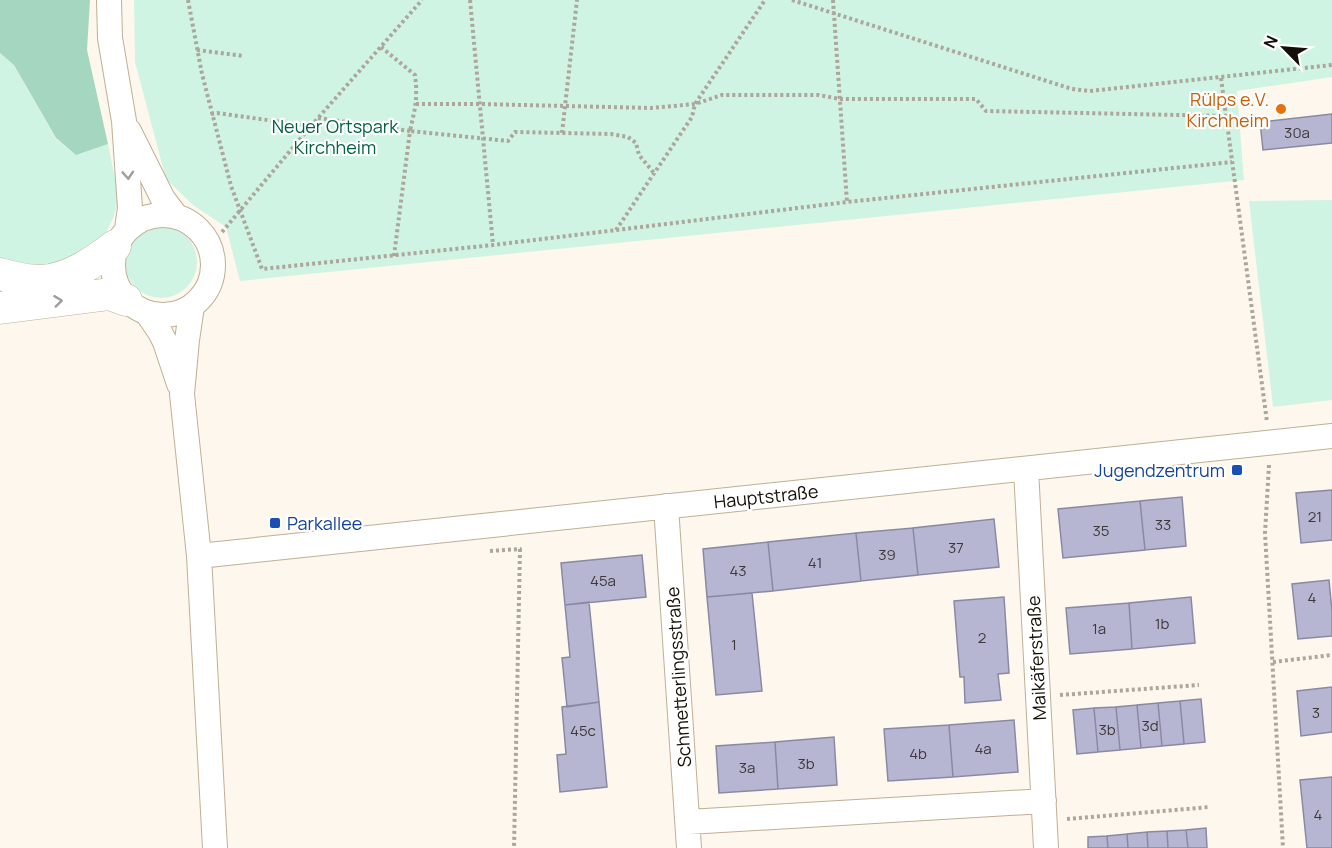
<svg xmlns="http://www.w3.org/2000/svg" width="1332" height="848" font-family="Manrope,sans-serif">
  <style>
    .green { fill: #d0f4e3 }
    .forest { fill: #a5d6bf }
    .building { fill: #b7b6d2; stroke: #8a89a4; stroke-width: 1.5 }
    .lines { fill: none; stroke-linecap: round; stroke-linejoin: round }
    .minor-casing { stroke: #bfaf96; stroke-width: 26 }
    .major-casing { stroke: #bfaf96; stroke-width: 33 }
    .path { stroke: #aca69c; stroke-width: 4; stroke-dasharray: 3 3; stroke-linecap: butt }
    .minor { stroke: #fff; stroke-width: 24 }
    .major { stroke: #fff; stroke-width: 32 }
    .oneway { stroke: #a19f9b }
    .food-dot { fill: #e8710a; stroke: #fff; stroke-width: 2 }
    .transit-dot { fill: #1a4fb4; stroke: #fff; stroke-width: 2 }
    .labels { text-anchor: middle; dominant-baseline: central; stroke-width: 4.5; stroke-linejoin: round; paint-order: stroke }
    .number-label { font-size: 15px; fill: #3d3939 }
    .food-label { font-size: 18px; fill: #c56008; stroke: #fff; text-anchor: end }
    .park-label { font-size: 18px; fill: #046145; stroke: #fff }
    .transit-label { font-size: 18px; fill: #164399; stroke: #fff; text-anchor: end }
    .street-label { font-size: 18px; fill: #140f06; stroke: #fff }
  </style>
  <rect width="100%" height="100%" fill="#fef7ed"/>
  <path class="green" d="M134 0H1332V77L1237 91 1244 180 240 281 226 227 193 205 166 179 135 62Z
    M0 53 14 65 56 139 76 155 108 144 119 198 114 216 105 235 89 255 40 272 0 261Z
    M1332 200V400L1273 407 1249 201Z
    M125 262a36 36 0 1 1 72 0a36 36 0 1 1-72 0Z"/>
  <path class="forest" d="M0 0H90L87 50 108 144 76 155 56 138 14 65 0 53Z"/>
  <path class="building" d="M1332 114V143L1263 150 1260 122Z
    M1332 490V540L1301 543 1296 493Z
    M1182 497 1186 546 1145 550 1140 501Z
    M1140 501 1145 550 1063 558 1058 509Z
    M994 519 999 567 918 575 913 528Z
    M913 528 918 575 861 581 856 533Z
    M856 533 861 581 773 591 768 542Z
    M768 542 773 591 707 597 703 549Z
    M642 555 646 597 565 605 561 563Z
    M1329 580 1332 611V636L1298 639 1292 584Z
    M752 593 762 691 716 695 707 597Z
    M1004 597 1009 673 998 674 1001 700 965 703 964 677H960L954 601Z
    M1191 597 1195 643 1132 649 1129 603Z
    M589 602 599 702 567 707 562 658 570 657 565 605Z
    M1129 603 1132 649 1070 654 1066 608Z
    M1332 687V732L1301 736 1297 691Z
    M1201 699 1205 742 1184 744 1180 701Z
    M1180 701 1184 744 1162 746 1158 703Z
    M599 702 607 787 560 792 557 755 566 754 562 707Z
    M1158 703 1162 746 1141 748 1137 705Z
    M1137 705 1141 748 1120 750 1116 707Z
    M1116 707 1120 750 1098 752 1094 708Z
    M1094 708 1098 752 1077 754 1073 710Z
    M1014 720 1018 772 953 777 949 725Z
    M949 725 953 777 888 781 884 729Z
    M834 737 837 785 778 789 775 742Z
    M775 742 778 789 719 793 716 746Z
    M1332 777V848H1307L1300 780Z
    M1206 828 1207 848H1188L1186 830Z
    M1186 830 1188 848H1168L1167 831Z
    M1167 831 1168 848H1148L1147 832Z
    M1147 832 1148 848H1128L1127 834Z
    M1127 834 1128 848H1108L1107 836Z
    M1107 836 1108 848H1088V837Z"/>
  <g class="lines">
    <defs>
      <path id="minor" d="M109 0 110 38 124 121 130 208 127 229
        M129 131 163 199 176 216
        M113 265a50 50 0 1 1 100 0a50 50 0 1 1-100 0Z
        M192 306 187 340 182 394 199 556 215 848
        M147 313 160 332 165 342 179 384
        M1026 469 1046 848
        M666 506 689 848
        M199 556 1332 436
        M688 822 1044 801"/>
      <path id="major" d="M0 274C14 278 28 282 42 281 70 279 94 262 115 246
        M0 308 110 294 126 300"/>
    </defs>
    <use href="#minor" class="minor-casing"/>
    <use href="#major" class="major-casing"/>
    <path class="path" d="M188 0 202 74 231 186 262 269 493 245 847 202 1232 162
      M470 0 493 245
      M792 0 1072 89 1090 91 1332 65
      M833 0 847 202
      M381 47 415 75C418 98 415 109 410 131L508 141 515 132 611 134 628 137 636 143 639 155 654 173
      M197 50 244 56
      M1221 78 1267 422
      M416 104H480L651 108 695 104 722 95H819L840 99H976L986 111 1226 116
      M211 114 217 113 310 126
      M318 118 410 131 394 256
      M562 133 577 0
      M616 230 692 117 695 104 765 0
      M222 232 311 126 422 0
      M1269 465 1265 533 1283 848
      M490 551 520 549 514 848
      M1273 662 1332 655
      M1060 695 1199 685
      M1067 819 1209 807"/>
    <use href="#minor" class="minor"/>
    <use href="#major" class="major"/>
  </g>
  <defs><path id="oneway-chevron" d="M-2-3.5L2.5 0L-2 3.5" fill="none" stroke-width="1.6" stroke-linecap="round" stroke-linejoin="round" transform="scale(1.5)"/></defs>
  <g class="oneway">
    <use href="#oneway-chevron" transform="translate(128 175) rotate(86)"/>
    <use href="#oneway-chevron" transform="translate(58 301) rotate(-7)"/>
  </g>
  <circle class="food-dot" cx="1281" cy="109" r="6"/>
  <g class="transit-dot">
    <rect x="1231" y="464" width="12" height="12" rx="3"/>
    <rect x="269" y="517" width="12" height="12" rx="3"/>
  </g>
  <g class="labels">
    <g class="number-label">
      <text x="1297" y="132">30a</text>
      <text x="1315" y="516">21</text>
      <text x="1163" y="524">33</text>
      <text x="1101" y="530">35</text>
      <text x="956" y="547">37</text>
      <text x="887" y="554">39</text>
      <text x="815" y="562">41</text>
      <text x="738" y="570">43</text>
      <text x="603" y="580">45a</text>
      <text x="1312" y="597">4</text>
      <text x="1162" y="623">1b</text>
      <text x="1099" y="628">1a</text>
      <text x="982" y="637">2</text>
      <text x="734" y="644">1</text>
      <text x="1316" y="712">3</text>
      <text x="1150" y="725">3d</text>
      <text x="1107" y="729">3b</text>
      <text x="583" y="730">45c</text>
      <text x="983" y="748">4a</text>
      <text x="918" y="753">4b</text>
      <text x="806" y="763">3b</text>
      <text x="747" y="767">3a</text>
      <text x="1318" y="814">4</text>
    </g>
    <g class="food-label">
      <text x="1269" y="99">Rülps e.V.<tspan x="1269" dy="21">Kirchheim</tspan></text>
    </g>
    <g class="park-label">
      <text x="335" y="126">Neuer Ortspark<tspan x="335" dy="21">Kirchheim</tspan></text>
    </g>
    <g class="transit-label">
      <text x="1225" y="470">Jugendzentrum</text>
      <text x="287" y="523" text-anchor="start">Parkallee</text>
    </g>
    <g class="street-label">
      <text transform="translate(766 496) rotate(-6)">Hauptstraße</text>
      <text transform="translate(1036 658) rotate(-93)">Maikäferstraße</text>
      <text transform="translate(678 677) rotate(-94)">Schmetterlingsstraße</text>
    </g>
  </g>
  <g transform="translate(1284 48) rotate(295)" stroke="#ffffff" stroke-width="4.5" paint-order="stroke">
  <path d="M0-4.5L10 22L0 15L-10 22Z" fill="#140f06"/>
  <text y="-9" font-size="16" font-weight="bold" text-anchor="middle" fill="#140f06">N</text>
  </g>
</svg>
